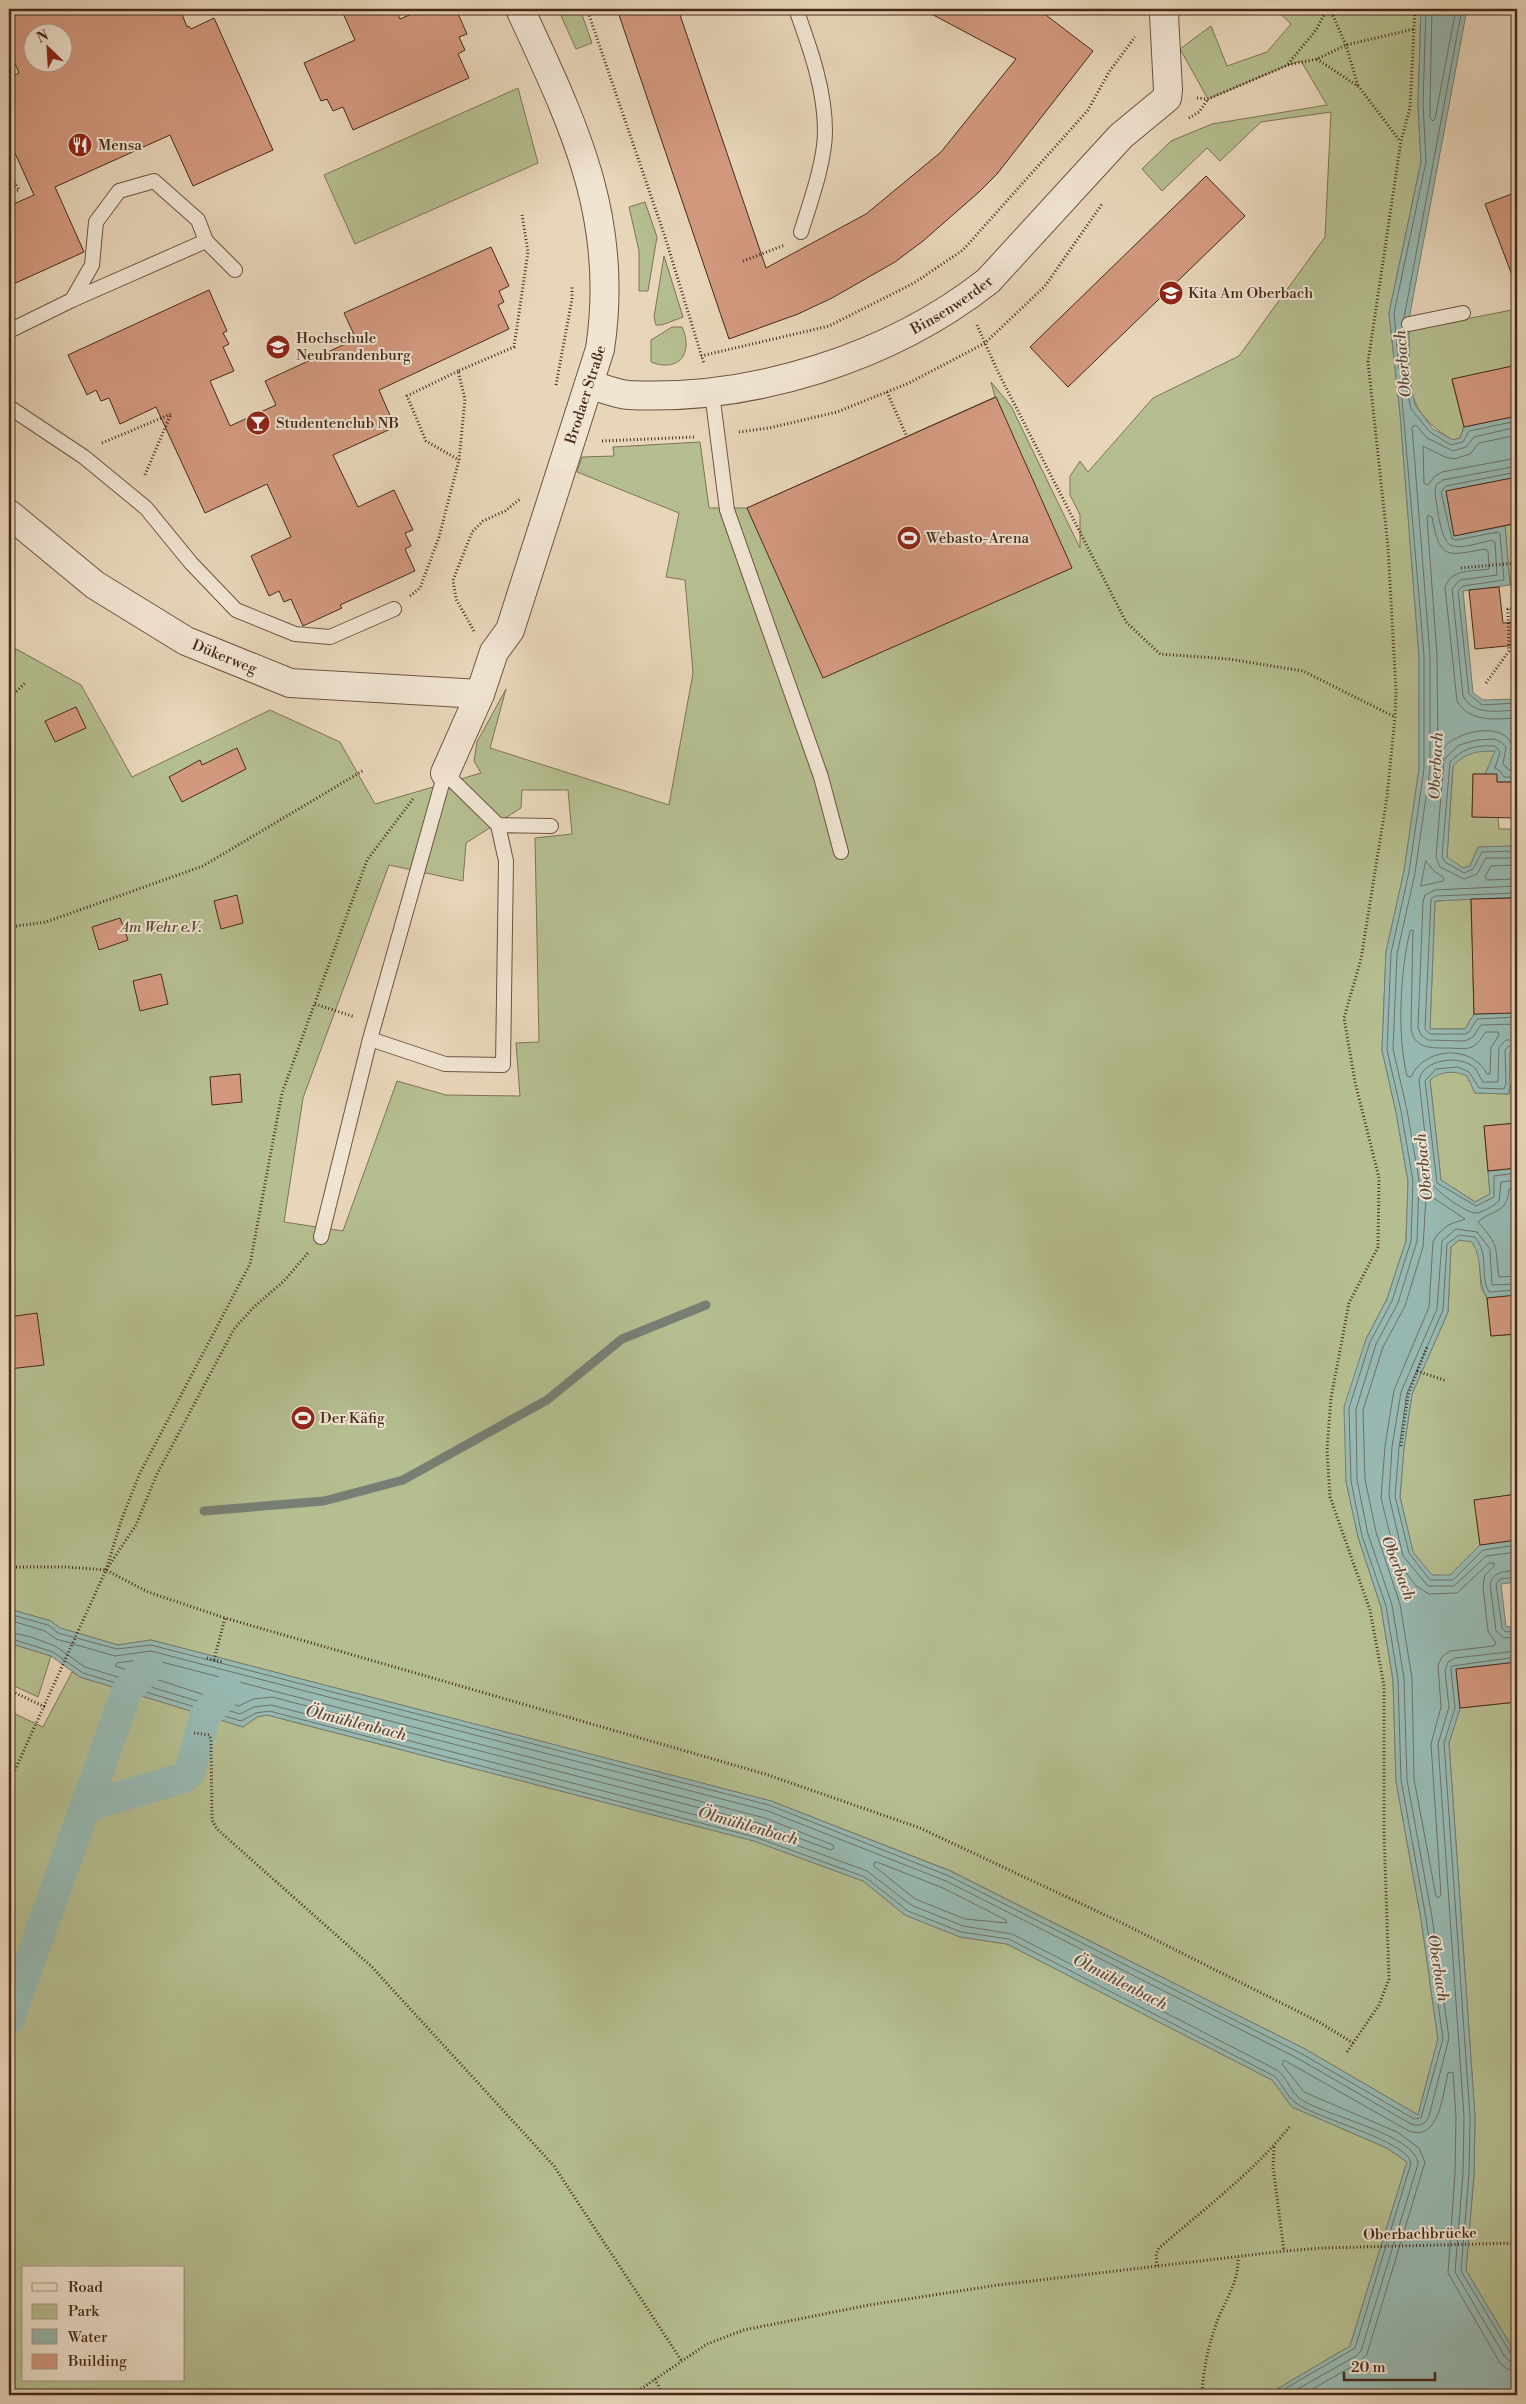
<svg xmlns="http://www.w3.org/2000/svg" width="1526" height="2404" font-family="'Libre Bodoni',serif">
  <style>
    .green { fill: #b5be90; stroke: #7e7454; fill-rule: evenodd }
    .water { fill: #97b9b2; stroke: #777f74 }
    .lines { fill: none; stroke-linecap: round; stroke-linejoin: round }
    .shore { stroke: #6e7165; stroke-width: 1 }
    .stream { stroke: #777f74; stroke-width: 9 }
    .canal { stroke: #97b9b2; stroke-width: 31 }
    .building { fill: #d3997f; stroke: #462918; fill-rule: evenodd }
    .lane-casing { stroke: #6e5440; stroke-width: 16 }
    .street-casing { stroke: #6e5440; stroke-width: 30 }
    .path { stroke: #462918; stroke-width: 3; stroke-dasharray: 1 2.5; stroke-linecap: butt }
    .lane { stroke: #f0e4d2; stroke-width: 14 }
    .street { stroke: #f0e4d2; stroke-width: 28 }
    .labels { text-anchor: middle; dominant-baseline: central; stroke-width: 4; stroke-linejoin: round; paint-order: stroke }
    .poi-label { font-size: 15px; fill: #462918; stroke: #f0e4d2; text-anchor: start }
    .street-label { font-size: 15px; fill: #462918; stroke: #f0e4d2 }
    .park-label { font-size: 15px; font-style: italic; fill: #5c4730; stroke: #f0e4d2 }
    .water-label { font-size: 16px; font-style: italic; fill: #5a4d3e; stroke: #f0e4d2 }
  </style>
  <rect width="100%" height="100%" fill="#e8d6ba"/>
  <filter id="stains"><feTurbulence type="fractalNoise" baseFrequency=".004" numOctaves="4"/><feColorMatrix values="0 0 0 0 .2 0 0 0 0 .09 0 0 0 0 .02 0 0 0 .5 -.17"/></filter>
  <radialGradient id="worn" r=".72"><stop offset=".6" stop-color="#630" stop-opacity="0"/><stop offset="1" stop-color="#630" stop-opacity=".3"/></radialGradient>
  <path class="green" d="M558 9H580L592 43 576 49Z
    M1275 9H1421L1418 104 1421 162 1389 313 1400 413 1419 656V769L1404 871 1386 952 1382 1050 1396 1112 1408 1181 1406 1241 1387 1299 1366 1339 1346 1481 1358 1537 1381 1607 1393 1680 1396 1781 1421 1919 1438 2039 1418 2115 1305 2049 951 1871 771 1801 151 1640 118 1645 60 1628 51 1621 9 1609V645L81 685 132 777 270 710 340 742 375 804 481 773 474 761 477 742 506 689 490 748 669 805 693 673 685 580 666 577 679 513 577 472 582 457 614 456 613 447 700 442 709 508H747L995 397 991 382 1011 406 1080 548V515L1070 495V476L1080 461 1088 472 1153 398 1239 356 1325 237 1331 112 1261 122 1220 161 1207 148 1162 191 1142 169 1171 141 1212 124 1327 105 1301 61 1288 65 1208 99 1180 49 1211 26 1227 66 1267 52 1291 24ZM522 790H568L572 834 535 838 539 1042 516 1043 520 1096 446 1095 397 1081 343 1231 284 1222 303 1098 389 865 463 881 466 843 521 808Z
    M518 88 538 163 355 244 324 175Z
    M645 202 657 237 648 291H639V251L629 207Z
    M664 256 683 317 662 325H656L654 317Z
    M1517 309V365L1452 380 1464 427 1460 438 1453 440C1403 411 1409 382 1409 330Z
    M672 327H682C694 353 679 373 651 362V340Z
    M1513 524 1517 547V585H1510L1505 526Z
    M1479 751H1496L1485 774H1473L1472 817H1498L1499 829H1517V846L1478 847 1470 866 1463 868 1447 858 1453 766 1462 756Z
    M1471 899 1472 940 1517 939V974L1473 975 1474 1014 1465 1029H1430L1435 901Z
    M1458 1072 1467 1076 1475 1093 1509 1094 1511 1084H1517V1123L1484 1126 1490 1194 1475 1202 1441 1180 1430 1080 1438 1073Z
    M1459 1240 1472 1241 1479 1252 1481 1287 1487 1298 1491 1336 1517 1334V1494L1475 1500 1480 1545 1450 1576 1431 1575 1413 1552 1400 1497 1404 1448 1412 1394 1448 1312 1451 1247Z
    M9 1643 51 1656 38 1697 10 1684 9 1686Z
    M72 1672 80 1677 243 1727 257 1717 267 1715 754 1841 863 1881 905 1915 960 1937 1007 1944 1272 2080 1292 2107 1387 2148 1407 2162 1350 2346 1267 2395H9V1706L15 1714 43 1727ZM24 2268H184V2380H24Z
    M1517 1702V2356L1466 2270 1474 2174 1475 2117 1449 1743 1460 1708Z"/>
  <path class="water" d="M1421 9H1467L1409 319V376L1415 405 1433 429 1453 440 1460 438 1464 427 1517 416V477L1446 491 1454 536 1505 526 1510 585 1463 591 1473 693 1483 700 1516 699 1517 668V782H1497V774H1485L1495 751C1478 751 1466 752 1453 766L1447 857 1463 868 1470 866 1478 847 1517 846V897L1435 901 1430 1029H1465L1474 1014 1517 1013V1051H1510L1509 1094 1475 1093 1467 1076C1454 1070 1441 1071 1430 1080L1441 1180 1475 1202 1490 1194 1488 1171 1517 1168V1295L1487 1298C1476 1279 1484 1260 1472 1242L1459 1240 1451 1247 1448 1312 1412 1394 1404 1448 1400 1497 1413 1552 1432 1575H1450L1480 1545 1517 1540V1582L1501 1584 1506 1627 1517 1626V1662L1456 1669 1460 1708 1449 1743 1475 2117 1474 2174 1466 2270 1517 2356V2395H1267L1350 2346 1407 2162 1387 2148 1292 2107 1272 2080 1007 1944 960 1937 905 1915 863 1881 754 1841 267 1715 257 1717 243 1727 80 1677 51 1656 9 1643V1609L51 1621 60 1628 118 1645 151 1640 771 1801 950 1871 1305 2049 1418 2115 1438 2039 1421 1919 1396 1781 1393 1680 1381 1607 1358 1537 1346 1481 1344 1407 1366 1339 1387 1299 1406 1241 1408 1181 1396 1112 1382 1050 1386 952 1404 871 1419 769V656L1400 413 1389 313 1421 162 1418 104Z"/>
  <g class="lines">
    <path class="shore" d="M1432 9 1430 104V118L1433 121 1435 119 1456 9
      M1404 318 1462 9
      M1404 330V369L1401 371 1399 369 1394 313 1426 162 1423 104 1426 9
      M1517 435 1479 443 1470 454 1454 459 1445 457 1423 446 1424 483 1428 485 1434 477 1442 472 1517 458
      M1517 466 1443 480 1436 485 1435 492C1437 504 1440 544 1453 546 1464 549 1481 542 1492 540L1495 542 1497 575 1460 580 1452 589 1463 696C1474 716 1498 711 1517 710
      M1517 472 1446 486 1441 492 1452 539 1456 540 1498 532 1500 534 1504 580 1463 586 1458 591 1469 694 1482 705 1517 703
      M1517 718C1495 719 1470 723 1457 701L1445 587C1452 568 1472 572 1489 569L1488 551 1485 549C1446 556 1440 560 1432 517L1428 515 1427 518 1437 655 1438 749 1441 751C1445 747 1448 742 1453 740 1475 726 1520 724 1512 761L1517 763
      M1517 771 1509 770 1503 764 1506 747 1501 742 1494 739 1477 740 1459 745 1444 759 1436 857 1440 867 1464 879 1477 874 1486 858H1517
      M1517 777H1504L1500 771 1495 768 1500 752 1495 746C1476 745 1463 748 1450 762L1442 857 1445 862 1464 873 1473 869 1482 852 1517 851
      M1426 861 1434 871 1444 878 1443 881 1421 886Z
      M1517 865 1491 866 1485 877 1487 880 1517 879
      M1517 886 1435 890 1425 895 1423 902 1418 1028 1421 1035 1428 1040 1465 1041 1473 1037 1481 1025 1517 1024
      M1517 893 1435 896 1431 899 1425 1029 1430 1034H1465L1469 1032 1477 1019 1517 1017
      M1413 930 1411 1028C1413 1049 1432 1048 1448 1048 1456 1048 1465 1050 1472 1047 1479 1044 1481 1038 1486 1032H1498L1499 1035 1491 1048 1490 1074H1487C1472 1044 1424 1047 1411 1077L1407 1076C1397 1035 1400 973 1410 931Z
      M1517 1040H1506L1499 1047 1498 1082H1483C1480 1078 1478 1072 1475 1068 1460 1054 1423 1059 1419 1080L1430 1180C1432 1189 1464 1211 1474 1213 1481 1214 1493 1206 1499 1201L1501 1182 1517 1180
      M1517 1046H1509L1505 1050 1506 1084 1504 1089 1479 1088 1469 1072 1458 1067 1436 1069 1425 1081 1437 1183 1476 1206 1494 1197V1176L1517 1173
      M1517 1187 1509 1189C1507 1215 1492 1209 1478 1222 1501 1248 1494 1245 1499 1277L1517 1276
      M1429 1195 1465 1219 1448 1225 1437 1235 1433 1242 1429 1307 1394 1390 1385 1446 1381 1498 1396 1559 1416 1586 1429 1594 1457 1593 1489 1563H1494V1566L1485 1575 1483 1586 1488 1631 1496 1643 1494 1646 1450 1651 1442 1657 1438 1665 1441 1707 1431 1744 1441 1895 1438 1898 1436 1896 1414 1779 1412 1678 1400 1604 1376 1532 1365 1479 1363 1410 1383 1347 1405 1306 1423 1247 1426 1197Z
      M1517 1284 1492 1285 1490 1249 1477 1232 1456 1229 1442 1241 1437 1309 1401 1392 1392 1447 1389 1496 1403 1556 1428 1586H1454L1486 1556 1517 1552
      M1517 1290 1489 1292C1479 1274 1490 1256 1475 1237L1459 1235 1447 1244 1443 1310 1407 1393 1399 1448 1395 1496 1409 1553 1430 1580H1453L1483 1550 1517 1545
      M1517 1571C1506 1571 1493 1571 1490 1584L1496 1631 1504 1638 1517 1637
      M1517 1577 1500 1579 1496 1584 1502 1628 1506 1632 1517 1631
      M9 1614 48 1625 58 1633 117 1649 151 1645 769 1805 949 1876 1302 2054 1414 2119 1421 2118 1443 2039 1426 1918 1401 1780 1398 1679 1386 1606 1362 1536 1351 1481 1349 1408 1370 1342 1392 1301 1411 1241 1413 1181 1401 1111 1387 1050 1391 953 1409 872 1424 769V655L1401 387 1406 386 1411 409 1430 432 1451 445 1463 442 1469 431 1517 421
      M9 1620 45 1631 56 1639 115 1656 151 1651 768 1811 946 1881 1299 2059 1411 2124C1419 2127 1426 2124 1429 2116L1449 2038 1432 1917 1407 1780 1404 1678 1392 1605 1368 1534 1357 1480 1356 1409 1376 1344 1398 1303 1417 1241 1419 1180 1407 1110 1393 1049 1397 954 1415 873 1430 769V655L1412 427 1416 425 1427 438 1453 451 1466 447 1474 437 1517 427
      M9 1632 31 1637 55 1646 85 1667 240 1714 254 1707 271 1705 758 1831 867 1871 911 1905 963 1926 1012 1934 1277 2070C1286 2077 1290 2090 1299 2098 1320 2115 1417 2134 1418 2164L1361 2351 1356 2356 1287 2395
      M9 1638 53 1652 83 1673 241 1721 256 1713 269 1711 755 1837 865 1877 908 1911 961 1932 1009 1939 1274 2076C1282 2083 1287 2097 1296 2103 1315 2118 1408 2141 1411 2163L1355 2348 1274 2395
      M1517 1651 1455 1658 1448 1662 1445 1671 1449 1707 1438 1744 1464 2117 1463 2174 1455 2272 1505 2357 1511 2362 1517 2363
      M1517 1657 1452 1666 1451 1670 1455 1708 1444 1743 1470 2117 1469 2174 1461 2271 1511 2354 1517 2357
      M150 1659 765 1818 833 1845 834 1848 831 1850 758 1823 272 1697 253 1699 239 1706 115 1666 117 1663Z
      M877 1862 943 1888 1006 1920 1007 1923 965 1919 915 1899 874 1866V1863Z
      M1302 2395 1360 2362 1367 2354 1425 2162 1419 2148 1397 2132 1304 2092 1282 2064 1284 2060 1407 2130C1439 2145 1443 2093 1448 2073L1453 2072 1456 2117 1455 2173 1448 2273 1500 2363 1507 2369 1517 2371"/>
    <path class="stream" d="M204 1511 324 1501 403 1480 547 1400 622 1339 706 1305"/>
    <path class="canal" d="M83 1812 91 1805 183 1778 190 1772 205 1716 227 1690
      M9 2019 127 1691 148 1668"/>
  </g>
  <path class="building" d="M23 9H180L187 27 189 26 191 29 214 18 273 150 193 186 170 135 55 187 84 252 9 286V206L34 195 9 140V78L19 73 9 49V15ZM32 32H62V62H32Z
    M341 9H395L400 19 423 9H456L467 34 459 37 465 50 458 54 469 78 353 130 343 107 333 111 327 99 321 101 304 63 355 40Z
    M617 9H678L766 268 866 214 941 152 1016 59 922 9H1038L1093 51 997 174 979 192 923 241 895 262 832 298 798 314 729 339Z
    M1206 176 1245 216 1068 387 1030 347Z
    M1517 192V282L1515 283 1485 204Z
    M491 247 509 286 499 291 504 302 498 305 509 329 379 390 395 427 333 455 358 507 394 490 413 530 405 533 411 546 405 549 415 571 340 605 342 608 303 626 291 599 284 602 279 591 269 596 251 556 291 537 267 484 205 513 156 407 120 424 109 398 101 401 96 390 87 395 68 355 209 290 227 331 223 333 229 344 223 347 234 371 210 381 230 426 276 405 265 381 356 339 344 313Z
    M1517 365V416L1464 427 1452 379Z
    M996 397 1072 568 823 678 747 508Z
    M1517 477V523L1454 536 1446 491Z
    M1499 587 1503 623 1517 622V645L1475 649 1469 590Z
    M76 707 86 728 55 742 45 721Z
    M237 748 246 769 182 802 169 777 200 760 202 765Z
    M1473 774H1497V782H1517V818L1472 817Z
    M237 895 243 923 221 929 214 901Z
    M1517 898V1013L1474 1014 1471 899Z
    M120 918 128 940 99 950 92 927Z
    M161 974 168 1004 140 1011 133 981Z
    M240 1074 242 1102 212 1105 210 1077Z
    M1517 1123V1168L1488 1171 1484 1126Z
    M1517 1295V1334L1491 1336 1487 1298Z
    M37 1313 44 1365 9 1369V1317Z
    M1517 1494V1540L1480 1545 1474 1500Z
    M1517 1662V1702L1460 1708 1456 1669Z"/>
  <g class="lines">
    <defs>
      <path id="lane" d="M796 9C810 48 825 89 825 131 825 162 810 203 801 232
        M206 241 235 270
        M1409 324 1463 313
        M9 331 72 300 206 241 198 220 154 181 119 191 96 222 92 265 72 300
        M712 393 727 510 821 777 841 852
        M9 407 84 457 146 508 191 563 236 610 295 634 330 637 394 609
        M445 773 498 825 506 861 503 1065 445 1064 370 1039Z
        M498 825 551 826
        M321 1237 370 1039"/>
      <g id="street">
        <path id="s1" d="M589 384C602 388 616 394 629 395 753 401 890 358 988 281L1121 136 1167 98 1168 90 1164 15 1166 9"/>
        <path id="s2" d="M9 514 95 585 186 641 290 683 480 694"/>
        <path id="s3" d="M445 773 480 694 494 652 510 630 600 349C620 217 573 124 520 9"/>
      </g>
    </defs>
    <use href="#lane" class="lane-casing"/>
    <use href="#street" class="street-casing"/>
    <path class="path" d="M587 9 665 237 704 364
      M1330 9 1346 45 1358 86
      M1317 59 1359 87 1400 141
      M9 62 13 60
      M1288 64 1316 30 1327 9
      M1197 98 1208 99 1288 65 1317 59 1346 45 1414 29
      M1189 118 1199 112 1208 99
      M9 173 19 190 9 195
      M743 261 785 245
      M977 325 997 370 1126 622 1160 654 1229 659 1303 671 1395 717
      M701 356 829 326 914 283 963 250 1088 110 1109 72 1135 37
      M458 371 407 396 426 441 459 460
      M556 385 572 299V287
      M887 392 907 437
      M739 432 769 428 837 412 909 383 985 343 1045 286 1102 204
      M602 441 695 437
      M102 443 171 414 144 477
      M1461 568 1517 563
      M410 596 420 588 439 537 459 460 465 399 458 371 514 347 528 252 522 215
      M474 631 456 599 453 580 472 532 483 521 505 511 520 499
      M1486 683 1509 651 1508 609 1517 608
      M9 699 26 682
      M9 927 46 922 203 866 364 770
      M315 1004 355 1017
      M1417 1371 1447 1381
      M1401 1446 1408 1395 1427 1347
      M9 1567H65L106 1570 148 1592 225 1618 765 1774 920 1828 1120 1922 1319 2022 1353 2043
      M106 1570 121 1521 140 1473 250 1264 282 1093 367 860 413 799
      M207 1658 223 1662
      M214 1660 225 1618
      M9 1690 45 1707
      M194 1733 209 1735 211 1739 212 1820 217 1829 371 1966 554 2166 681 2360
      M9 1783 106 1570 136 1525 156 1476 234 1329 254 1307 284 1281 308 1253
      M1347 2052 1379 2005 1389 1979 1384 1832V1686L1370 1610 1330 1497 1327 1450 1331 1398 1349 1303 1378 1247 1379 1178 1355 1082 1344 1018 1361 959 1387 797 1395 717 1396 691 1388 547 1368 362 1401 141 1410 108 1415 9
      M1274 2147 1273 2167 1284 2251
      M1157 2266 1156 2254 1159 2248C1204 2209 1254 2172 1291 2125
      M655 2379 663 2395
      M632 2395 707 2344 744 2330 869 2305 998 2285 1284 2251 1323 2248 1517 2243
      M1202 2395C1203 2369 1209 2343 1218 2319 1227 2297 1239 2281 1238 2257"/>
    <use href="#lane" class="lane"/>
    <use href="#street" class="street"/>
  </g>
  <defs>
    <symbol id="restaurant-disc" viewBox="-11 -11 22 22"><circle r="9.5" fill="#8f2418" stroke="#f0e4d2"/><path d="M-5-6h1v4h1v-4h1v4h1v-4h1v5L-1.5 .5V6h-2V.5L-5-1ZM5-6V6H3V1.5H1.5Q1.5-4 5-6Z" fill="#fff"/></symbol>
    <symbol id="school-disc" viewBox="-11 -11 22 22"><circle r="9.5" fill="#8f2418" stroke="#f0e4d2"/><path d="M0-5L7-2L0 1L-7-2ZM-4 1L0 2.5L4 1V4Q0 6-4 4Z" fill="#fff"/></symbol>
    <symbol id="university-disc" viewBox="-11 -11 22 22"><circle r="9.5" fill="#8f2418" stroke="#f0e4d2"/><path d="M0-5L7-2L0 1L-7-2ZM-4 1L0 2.5L4 1V4Q0 6-4 4Z" fill="#fff"/></symbol>
    <symbol id="bar-disc" viewBox="-11 -11 22 22"><circle r="9.5" fill="#8f2418" stroke="#f0e4d2"/><path d="M-6-5H6L.8 .8V4.5H3.5V6h-7V4.5H-.8V.8Z" fill="#fff"/></symbol>
    <symbol id="stadium-disc" viewBox="-11 -11 22 22"><circle r="9.5" fill="#8f2418" stroke="#f0e4d2"/><path d="M0-5a6.5 5 0 1 0 0 10a6.5 5 0 1 0 0-10ZM-3.5-1.8h7v3.6h-7Z" fill="#fff"/></symbol>
  </defs>
  <g fill-rule="evenodd">
    <use href="#restaurant-disc" x="66" y="131" width="28" height="28"/>
    <use href="#school-disc" x="1157" y="279" width="28" height="28"/>
    <use href="#university-disc" x="264" y="333" width="28" height="28"/>
    <use href="#bar-disc" x="244" y="409" width="28" height="28"/>
    <use href="#stadium-disc" x="895" y="524" width="28" height="28"/>
    <use href="#stadium-disc" x="289" y="1404" width="28" height="28"/>
  </g>
  <g class="labels">
    <g class="poi-label">
      <text x="98" y="145">Mensa</text>
      <text x="1188" y="293">Kita Am Oberbach</text>
      <text x="296" y="338">Hochschule<tspan x="296" dy="17">Neubrandenburg</tspan></text>
      <text x="276" y="423">Studentenclub NB</text>
      <text x="926" y="538">Webasto-Arena</text>
      <text x="320" y="1418">Der Käfig</text>
    </g>
    <g class="street-label">
      <text stroke="none"><textPath href="#s1" startOffset="382">Binsenwerder</textPath></text>
      <text stroke="none"><textPath href="#s3" startOffset="405">Brodaer Straße</textPath></text>
      <text stroke="none"><textPath href="#s2" startOffset="260">Dükerweg</textPath></text>
      <text transform="translate(1420 2234) rotate(-1)">Oberbachbrücke</text>
    </g>
    <g class="park-label">
      <text x="161" y="927">Am Wehr e.V.</text>
    </g>
    <g class="water-label">
      <text transform="translate(1403 364) rotate(-95)">Oberbach</text>
      <text transform="translate(1436 766) rotate(-87)">Oberbach</text>
      <text transform="translate(1424 1167) rotate(-96)">Oberbach</text>
      <text transform="translate(1398 1568) rotate(69)">Oberbach</text>
      <text transform="translate(356 1723) rotate(14)">Ölmühlenbach</text>
      <text transform="translate(748 1826) rotate(16)">Ölmühlenbach</text>
      <text transform="translate(1438 1968) rotate(81)">Oberbach</text>
      <text transform="translate(1120 1982) rotate(27)">Ölmühlenbach</text>
    </g>
  </g>
  <rect width="1526" height="2404" fill="none" stroke="#e8d6ba" stroke-width="30"/>
  <rect x="10" y="10" width="1506" height="2384" fill="none" stroke="#462918" stroke-width="2.5"/>
  <rect x="15" y="15" width="1496" height="2374" fill="none" stroke="#462918"/>
  <rect x="22" y="2266" width="162" height="115" fill="#f0e4d2" stroke="#ac9988"/>
  <rect x="32" y="2283" width="25" height="8" fill="#f0e4d2" stroke="#ac9988"/>
  <text x="68" y="2292" font-size="15" fill="#462918">Road</text>
  <rect x="32" y="2304" width="25" height="15" fill="#b5be90" stroke="#ac9988"/>
  <text x="68" y="2316" font-size="15" fill="#462918">Park</text>
  <rect x="32" y="2329" width="25" height="15" fill="#97b9b2" stroke="#ac9988"/>
  <text x="68" y="2342" font-size="15" fill="#462918">Water</text>
  <rect x="32" y="2354" width="25" height="15" fill="#d3997f" stroke="#ac9988"/>
  <text x="68" y="2366" font-size="15" fill="#462918">Building</text>
  <g transform="translate(48 48) rotate(335)"><circle r="24" fill="#f0e4d2" stroke="#ac9988"/>
  <path d="M0-4L9 19L0 12L-9 19Z" fill="#8f2418"/>
  <text y="-8" font-size="14" font-weight="bold" text-anchor="middle" fill="#462918">N</text>
  </g>
  <path d="M1344 2372v8h91v-8" fill="none" stroke="#462918" stroke-width="2.5"/>
  <text x="1351" y="2372" font-size="15" fill="#462918" stroke="#f0e4d2" stroke-width="4" paint-order="stroke">20 m</text>
  <rect width="100%" height="100%" filter="url(#stains)"/>
  <rect width="100%" height="100%" fill="url(#worn)"/>
</svg>
